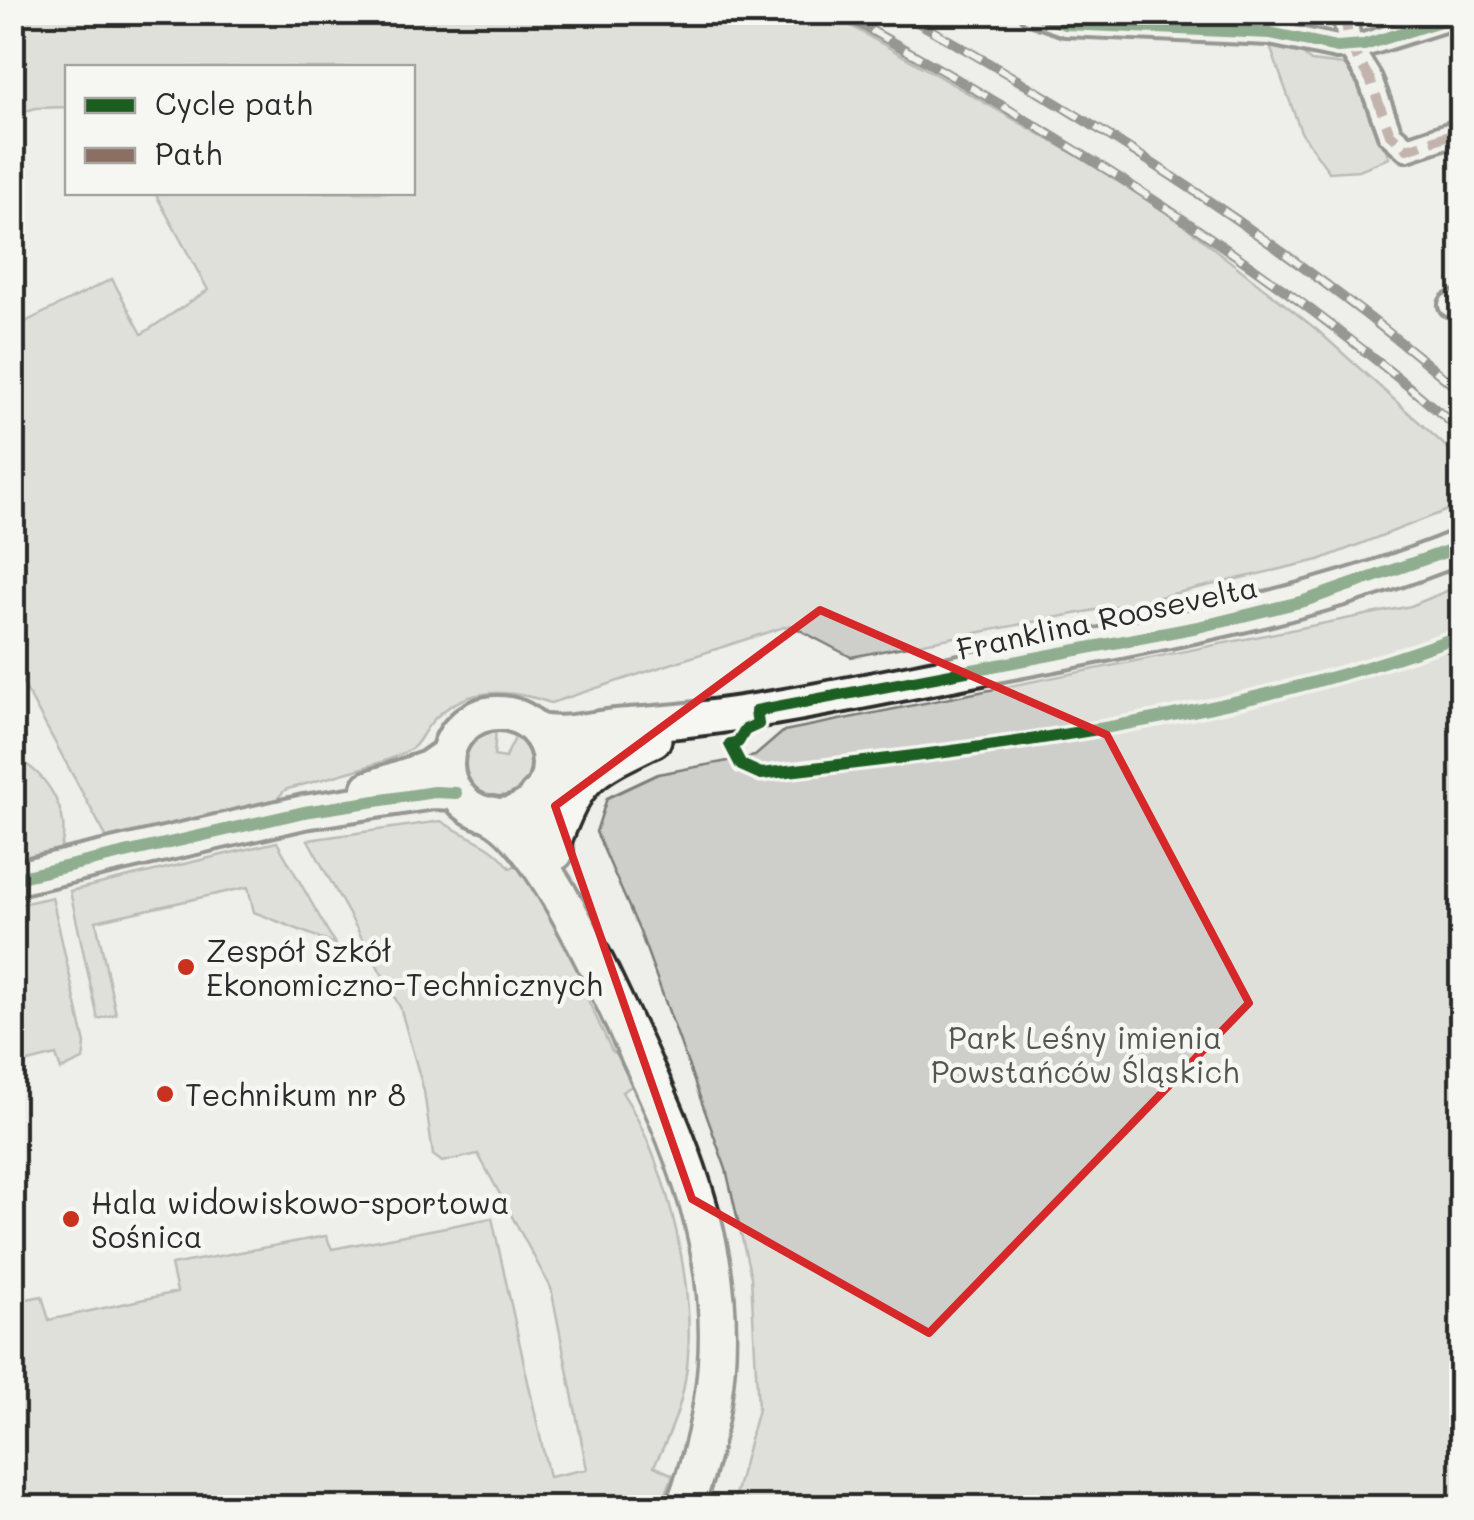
<svg xmlns="http://www.w3.org/2000/svg" width="1474" height="1520" font-family="Mali,sans-serif">
  <style>
    .green { fill: #cececa; stroke: #7c7c7a; stroke-width: 2.5 }
    .lines { fill: none; stroke-linecap: round; stroke-linejoin: round }
    .street-casing { stroke: #2b2b2b; stroke-width: 30 }
    .secondary-casing { stroke: #2b2b2b; stroke-width: 40 }
    .primary-casing { stroke: #2b2b2b; stroke-width: 42 }
    .street { stroke: #f6f6f2; stroke-width: 22 }
    .secondary { stroke: #f6f6f2; stroke-width: 32 }
    .primary { stroke: #f6f6f2; stroke-width: 35 }
    .rail-casing { stroke: #2b2b2b; stroke-width: 10 }
    .rail { stroke: #f6f6f2; stroke-width: 6; stroke-dasharray: 19; stroke-linecap: butt }
    .quiet { stroke: #8d6e63; stroke-width: 10; stroke-dasharray: 20 10; stroke-linecap: butt }
    .cycleway-casing { stroke: #f6f6f2; stroke-width: 19 }
    .cycleway { stroke: #1b5e20; stroke-width: 12 }
    .marked { fill: none; stroke: #d62828; stroke-width: 8; stroke-linejoin: round }
    .poi-dot { fill: #c8321e; stroke: #f6f6f2; stroke-width: 4 }
    .labels { text-anchor: middle; dominant-baseline: central; stroke-width: 9; stroke-linejoin: round; paint-order: stroke }
    .street-label { font-size: 30px; fill: #2b2b2b; stroke: #f6f6f2 }
    .poi-label { font-size: 30px; fill: #2b2b2b; stroke: #f6f6f2; text-anchor: start }
    .park-label { font-size: 30px; fill: #545453; stroke: #f6f6f2 }
  </style>
  <rect width="100%" height="100%" fill="#eeeeea"/>
  <filter id="ink" filterUnits="userSpaceOnUse"><feTurbulence type="fractalNoise" baseFrequency=".01" numOctaves="2"/><feDisplacementMap in="SourceGraphic" scale="20" xChannelSelector="R" yChannelSelector="G"/><feConvolveMatrix kernelMatrix="1 2 1 2 8 2 1 2 1" color-interpolation-filters="sRGB"/></filter>
  <g filter="url(#ink)">
    <path class="green" d="M13 12 828 13 1146 195 1316 329 1461 460V505L1319 560 1142 601 851 657 790 625 551 703C508 688 462 686 430 724 423 732 419 744 411 749 382 766 319 779 285 790L277 799 108 840 13 665 12 357 23 352 13 328 112 279 142 334 208 290 155 193 412 192V68H68L67 107 35 108 13 116Z
      M1267 38 1290 43 1311 61 1344 65 1361 82 1389 158 1359 170 1329 172 1301 132Z
      M1461 585V1507H732L758 1409 751 1277 726 1169 640 932 596 832 607 798 658 774 755 756 784 731 1411 606Z
      M496 728 494 756 505 758 517 734 534 760 527 785 498 801C474 797 463 784 461 760L479 733Z
      M21 761C51 778 73 820 59 852L13 863 12 762Z
      M441 821C469 840 489 840 510 868L520 864 587 985V998L612 1051 621 1056 635 1084 622 1092C668 1163 700 1297 685 1380 681 1408 667 1441 654 1466L673 1475 661 1507H13L12 1302 42 1296 49 1320 177 1292 171 1265 326 1236 332 1249 492 1218 549 1477 587 1469 551 1288 478 1154 442 1162 433 1155 424 1091 400 1007 308 840Z
      M277 842 335 944 254 912 248 887 96 921 116 1014 98 1019 70 891Z
      M52 897 85 1044 83 1060 61 1070 56 1055 13 1066V906Z"/>
    <g class="lines">
      <defs>
        <path id="street" d="M1031 12 1065 24 1270 33 1337 47 1364 45 1462 14
          M1344 12 1350 47 1370 79 1390 134 1407 149 1458 132
          M1451 305 1462 301"/>
        <path id="secondary" d="M447 764a51 51 0 1 1 102 0a51 51 0 1 1-102 0Z
          M538 731C569 737 597 726 628 725 749 718 867 690 986 667 1147 636 1309 609 1462 546
          M549 772 571 758 631 744
          M369 788 428 768 448 754
          M12 879 304 812 434 792 456 793"/>
        <path id="primary" d="M537 797 541 825 555 852
          M492 815C532 836 578 928 599 970 689 1159 763 1295 684 1508
          M552 843C578 774 587 771 653 739"/>
      </defs>
      <use href="#street" class="street-casing"/>
      <use href="#secondary" class="secondary-casing"/>
      <use href="#primary" class="primary-casing"/>
      <use href="#street" class="street"/>
      <use href="#secondary" class="secondary"/>
      <use href="#primary" class="primary"/>
      <defs>
        <path id="rail" d="M838 12C1059 134 1272 265 1462 432
          M899 12C1099 123 1288 244 1462 393"/>
      </defs>
      <use href="#rail" class="rail-casing"/>
      <use href="#rail" class="rail"/>
      <path class="quiet" d="M1344 12 1350 47 1370 79 1390 134 1407 149 1462 131
        M1451 305 1462 301"/>
      <defs>
        <path id="cycleway" d="M1031 12 1065 24 1270 33 1337 47 1364 45 1462 14
          M1462 546 1304 601 1198 627 756 711 758 724 745 730 738 742 730 744 741 765 761 774C998 747 1237 719 1462 635
          M12 879 304 812 434 792 456 793"/>
      </defs>
      <use href="#cycleway" class="cycleway-casing"/>
      <use href="#cycleway" class="cycleway"/>
    </g>
  </g>
  <path d="M0 0H1474V1520H0ZM820 610 1107 735 1249 1003 929 1333 692 1199 555 806Z" fill="#eeeeea" fill-opacity=".55" fill-rule="evenodd"/>
  <path class="marked" d="M820 610 1107 735 1249 1003 929 1333 692 1199 555 806Z"/>
  <g class="poi-dot">
    <circle cx="186" cy="967" r="10"/>
    <circle cx="165" cy="1094" r="10"/>
    <circle cx="71" cy="1219" r="10"/>
  </g>
  <g class="labels">
    <g class="street-label">
      <text transform="translate(1107 617) rotate(-12)">Franklina Roosevelta</text>
    </g>
    <g class="poi-label">
      <text x="206" y="950">Zespół Szkół<tspan x="206" dy="34">Ekonomiczno-Technicznych</tspan></text>
      <text x="185" y="1094">Technikum nr 8</text>
      <text x="91" y="1202">Hala widowiskowo-sportowa<tspan x="91" dy="34">Sośnica</tspan></text>
    </g>
    <g class="park-label">
      <text x="1085" y="1037">Park Leśny imienia<tspan x="1085" dy="34">Powstańców Śląskich</tspan></text>
    </g>
  </g>
  <rect width="1474" height="1520" fill="none" stroke="#f6f6f2" stroke-width="50"/>
  <rect x="25" y="25" width="1424" height="1470" fill="none" stroke="#2b2b2b" stroke-width="4" filter="url(#ink)"/>
  <rect x="65" y="65" width="350" height="130" fill="#f6f6f2" stroke="#a5a5a2" stroke-width="2.5"/>
  <rect x="85" y="98" width="50" height="15" fill="#1b5e20" stroke="#a5a5a2" stroke-width="2.5"/>
  <text x="155" y="115" font-size="30" fill="#2b2b2b">Cycle path</text>
  <rect x="85" y="148" width="50" height="15" fill="#8d6e63" stroke="#a5a5a2" stroke-width="2.5"/>
  <text x="155" y="165" font-size="30" fill="#2b2b2b">Path</text>
</svg>
